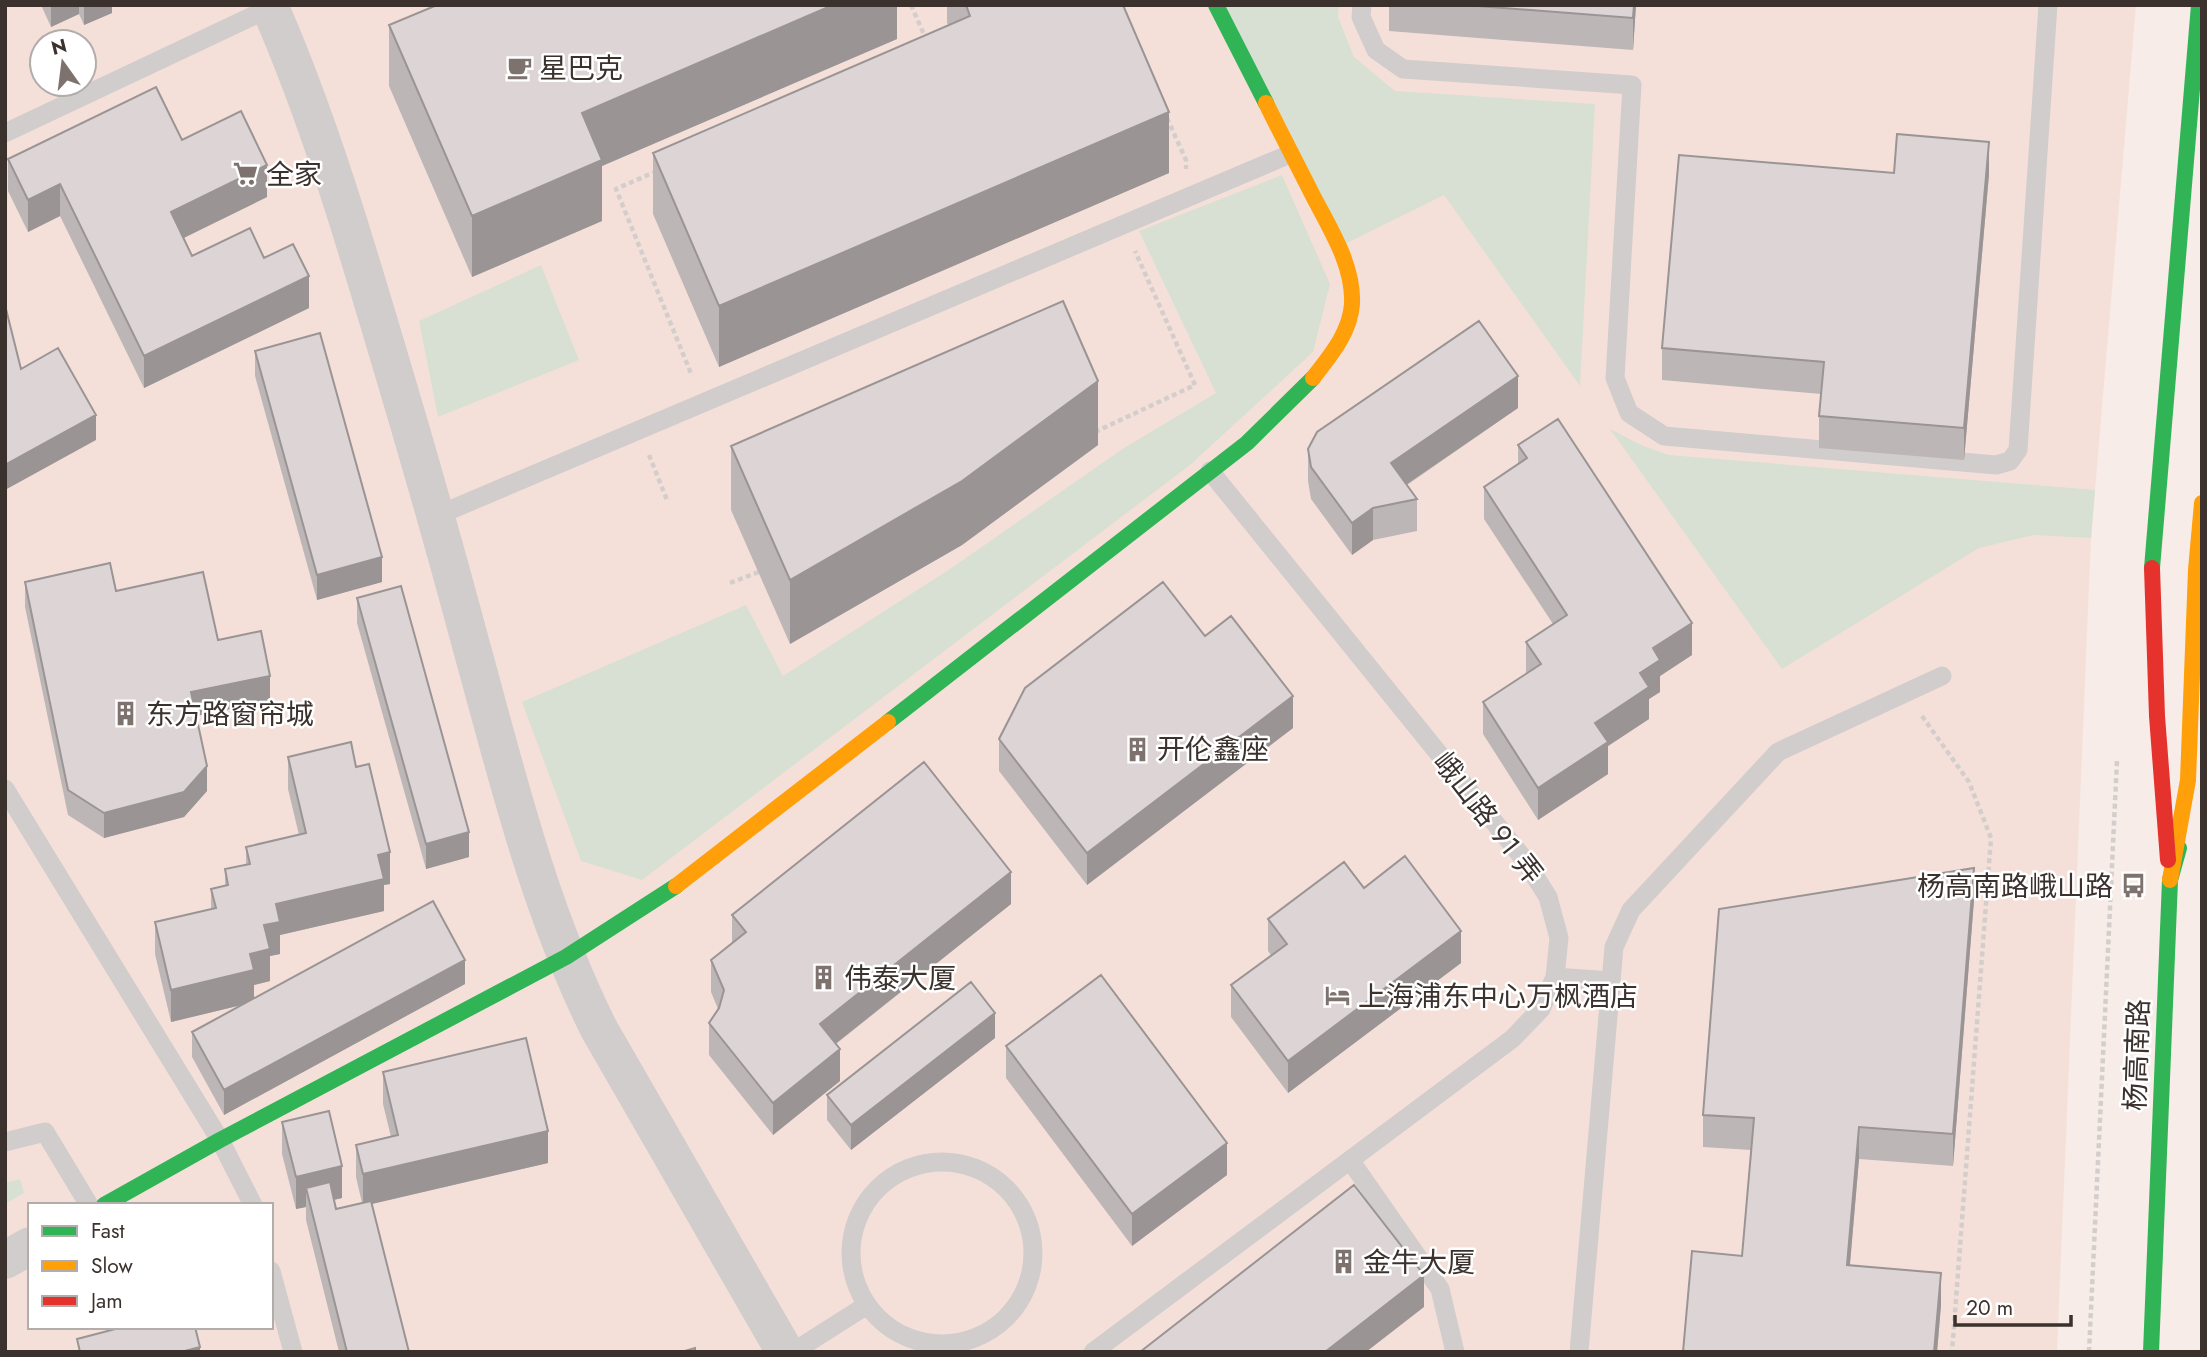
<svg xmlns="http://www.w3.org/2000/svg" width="2207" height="1357" font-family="Jost,'Noto Sans SC',sans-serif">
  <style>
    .built { fill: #f5e0d9; fill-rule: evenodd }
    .green { fill: #d7e0d2 }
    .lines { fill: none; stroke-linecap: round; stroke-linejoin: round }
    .path { stroke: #d3cecc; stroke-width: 4.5; stroke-dasharray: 5 3.5; stroke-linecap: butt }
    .lane { stroke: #d1cdcc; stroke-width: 19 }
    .street { stroke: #d1cdcc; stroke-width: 38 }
    .fast { stroke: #30b455; stroke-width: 16 }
    .slow { stroke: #ff9f0a; stroke-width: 16 }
    .jam { stroke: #e5322d; stroke-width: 16 }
    .wall { fill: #bdb6b7 }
    .shaded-wall { fill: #9a9495 }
    .building { fill: #dcd4d5; stroke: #9a9495; stroke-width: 2 }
    .labels { text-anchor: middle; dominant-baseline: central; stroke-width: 5; stroke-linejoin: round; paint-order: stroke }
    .poi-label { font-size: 28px; fill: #3b312d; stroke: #fff; text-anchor: start }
    .street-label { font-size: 28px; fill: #3b312d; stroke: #fff }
  </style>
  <rect width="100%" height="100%" fill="#f7ece7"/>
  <path class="built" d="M5 5H2136L2091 538 2057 1352H5ZM42 42H84V84H42ZM30 1205H271V1327H30Z"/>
  <path class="green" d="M1216 5H1339L1338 17 1354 57 1395 91 1595 104 1580 386 1444 195 1339 247Z
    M1282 175 1330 284 1313 352 1190 465 642 880 581 861 522 702 746 605 783 676 950 569 1124 448 1216 393 1139 231Z
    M541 265 579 360 438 417 419 321Z
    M1610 429 1643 446 1669 455 2095 490 2091 538 2034 535 1979 548 1782 669Z
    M20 1179 24 1193 5 1204V1183Z"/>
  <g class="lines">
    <path class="path" d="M911 5 926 39
      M1167 118 1186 160V169
      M657 171 616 189 692 376
      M1095 432 1195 385 1135 251
      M649 455 667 500
      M730 583 759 572
      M1922 716 1969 782 1991 838 1952 1352
      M2089 1352 2117 760"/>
    <path class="lane" d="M1362 5 1361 17 1376 50 1403 69 1632 85 1615 378 1629 413 1664 436 1996 465 2010 461 2018 450 2048 5
      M5 133 270 8
      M436 516 1290 154
      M5 789 220 1140 253 1205
      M1555 977 1611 981
      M5 1142 45 1132 89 1205
      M1350 1160 1440 1289 1455 1352
      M851 1253a91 91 0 1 1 182 0a91 91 0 1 1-182 0Z
      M271 1271 293 1352
      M793 1352 867 1305
      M1093 1352 1512 1039 1541 1009 1555 977 1559 938 1548 897 1524 859 1210 471
      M1579 1352 1614 947 1631 910 1778 752 1942 676"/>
    <path class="street" d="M269 5C317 115 351 228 385 343 415 443 444 544 471 645 507 775 538 907 599 1029L785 1352
      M5 1260 30 1246"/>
    <path class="fast" d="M1216 5 1266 103
      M2152 568 2199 5
      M888 722 1247 443 1313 378
      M104 1205 220 1140 566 957 676 886
      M2151 1352 2170 880 2179 848"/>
    <path class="slow" d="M1266 103C1281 134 1297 164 1312 194 1329 227 1354 265 1352 304 1350 333 1330 356 1313 378
      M2170 880 2188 780 2196 570 2202 503
      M676 886 888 722"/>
    <path class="jam" d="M2152 568 2157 716 2168 860"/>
  </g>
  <path class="wall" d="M41 5H112V13L84 25 79 14 51 27Z
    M897 5V39L602 166V221L472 277 389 86V25Z
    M947 5H1123L1169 173 719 367 653 214V153L949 26 947 23Z
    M1389 5H1636L1633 50 1389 31Z
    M182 140 267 197 184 238 192 256 264 258 309 308 144 388 60 216 28 232 8 191V159Z
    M1894 173 1989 174 1964 460 1819 448V416L1821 394 1662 380V348Z
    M255 351 382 582 317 600 255 376Z
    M1518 408 1407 485 1417 499V531L1373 540 1352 555 1311 499 1308 481V449Z
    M1098 445 962 545 790 644 731 510V446Z
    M1518 445 1692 655 1660 676V692L1649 699V719L1608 746V774L1538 820 1483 734V702L1526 674V642L1553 624 1484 519V487L1518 464Z
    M25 582 116 591 218 640 270 701 196 716 207 791 184 817 104 838 68 815 25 607Z
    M357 598 469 857 426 869 357 623Z
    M1293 728 1087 885 999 771V739Z
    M288 757 356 767 390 884 384 885V911L280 935V954L270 956V981L254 985V998L465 984 224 1115 192 1057V1032L242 1005 171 1022 155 954V922L211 909V889L225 886V869L246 865V847L299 835 288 789Z
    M1364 888 1461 963 1288 1093 1231 1017V985L1271 955 1268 951V919Z
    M1974 900 1953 1166 1859 1159 1850 1265 1941 1305 1937 1352H1683L1742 1256 1751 1150 1703 1147V1115Z
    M1011 904 836 1044 840 1081 773 1135 709 1055V1023L718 1009 711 992V960L732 943V915Z
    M995 1038 851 1150 827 1120V1095Z
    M1006 1046 1227 1175 1132 1246 1006 1078Z
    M383 1072 548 1163 372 1204 409 1352H339L306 1220V1207L296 1209 282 1154V1122L342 1198 334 1200 336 1209 362 1203 356 1177V1145L391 1137 383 1104Z"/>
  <path class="shaded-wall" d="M51 5H79V14L51 27Z
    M84 5H112V13L84 25Z
    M833 5H897V39L602 166V221L472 277V216L582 113Z
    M1634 5H1636L1633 50V18Z
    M1169 112V173L719 367V306Z
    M1989 142V174L1964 460V428Z
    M267 165V197L171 244V212Z
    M60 184V216L28 232V200Z
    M309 276V308L144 388V356Z
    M1518 376V408L1391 495V463Z
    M1098 381V445L962 545 790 644V580Z
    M96 415V440L5 490V465Z
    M1373 508V540L1352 555V523Z
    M382 557V582L317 600V575Z
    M1692 623V655L1660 676V692L1649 699V719L1608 746V774L1538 820V788L1595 723 1640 673 1653 648Z
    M270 676V701L191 717V692Z
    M1293 696V728L1087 885V853Z
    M207 766V791L184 817 104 838V813Z
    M469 832V857L426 869V844Z
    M390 852V884L384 885V911L280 935V954L270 956V981L254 985V1002L171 1022V990L250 954 276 904 378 855Z
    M1974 868V900L1953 1166V1134Z
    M1011 872V904L820 1056V1024Z
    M1461 931V963L1288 1093V1061Z
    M465 960V984L224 1115V1090Z
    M995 1013V1038L851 1150V1125Z
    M840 1049V1081L773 1135V1103Z
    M1859 1127V1159L1847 1297V1265Z
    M548 1131V1163L363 1206V1174Z
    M1227 1143V1175L1132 1246V1214Z
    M342 1166V1198L311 1205 306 1188V1207L296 1209V1177Z
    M1941 1273V1305L1937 1352H1934Z
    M1424 1275V1307L1366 1352H1325Z
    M200 1347V1352H181Z"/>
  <path class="building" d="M437 5H833L582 113 602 160 472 216 389 25Z
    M966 5H1123L1169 112 719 306 653 153 970 16Z
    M1465 5H1634L1633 18Z
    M156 87 182 140 241 111 267 165 171 212 192 256 250 228 264 258 293 244 309 276 144 356 60 184 28 200 8 159Z
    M1897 134 1989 142 1964 428 1819 416 1824 362 1662 348 1679 155 1894 173Z
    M1063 301 1098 381 962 481 790 580 731 446Z
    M5 305 21 369 58 348 96 415 5 465Z
    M1479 321 1518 376 1391 463 1417 499 1373 508 1352 523 1311 467 1308 449 1317 432Z
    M320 333 382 557 317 575 255 351Z
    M1558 419 1692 623 1653 648 1660 660 1640 673 1649 687 1595 723 1608 742 1538 788 1483 702 1541 664 1526 642 1567 615 1484 487 1527 458 1518 445Z
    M110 563 116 591 203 572 218 640 261 631 270 676 191 692 207 766 184 792 104 813 68 790 25 582Z
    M1163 582 1205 636 1231 616 1293 696 1087 853 999 739 1025 688Z
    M401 586 469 832 426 844 357 598Z
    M351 742 356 767 369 764 390 852 378 855 384 879 276 904 280 922 264 925 270 949 250 954 254 970 171 990 155 922 216 908 211 889 228 885 225 869 250 864 246 847 306 833 288 757Z
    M924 762 1011 872 820 1024 840 1049 773 1103 709 1023 719 1008 724 990 711 960 746 932 732 915Z
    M1405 856 1461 931 1288 1061 1231 985 1287 944 1268 919 1344 862 1364 888Z
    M1974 868 1953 1134 1859 1127 1847 1265 1941 1273 1934 1352H1683L1692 1251 1742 1256 1754 1118 1703 1115 1719 909Z
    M433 901 465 960 224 1090 192 1032Z
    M1101 975 1227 1143 1132 1214 1006 1046Z
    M971 982 995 1013 851 1125 827 1095Z
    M526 1038 548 1131 363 1174 356 1145 398 1135 383 1072Z
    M329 1111 342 1166 296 1177 282 1122Z
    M330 1182 336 1209 371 1201 409 1352H347L306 1188Z
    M1354 1185 1424 1275 1325 1352H1140Z
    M123 1327H195L200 1347 181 1352H80L77 1339Z
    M695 1348V1352H681Z"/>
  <defs>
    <symbol id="cafe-bare" viewBox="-9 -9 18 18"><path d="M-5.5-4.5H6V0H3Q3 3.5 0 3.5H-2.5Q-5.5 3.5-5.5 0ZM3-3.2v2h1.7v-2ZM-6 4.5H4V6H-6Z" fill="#7d726e" stroke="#fff" stroke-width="2.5" paint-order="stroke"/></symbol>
    <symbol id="supermarket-bare" viewBox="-9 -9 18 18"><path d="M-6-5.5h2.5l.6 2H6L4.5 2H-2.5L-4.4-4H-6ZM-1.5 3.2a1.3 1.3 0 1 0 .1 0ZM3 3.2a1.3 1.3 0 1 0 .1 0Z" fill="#7d726e" stroke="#fff" stroke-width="2.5" paint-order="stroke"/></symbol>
    <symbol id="building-bare" viewBox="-9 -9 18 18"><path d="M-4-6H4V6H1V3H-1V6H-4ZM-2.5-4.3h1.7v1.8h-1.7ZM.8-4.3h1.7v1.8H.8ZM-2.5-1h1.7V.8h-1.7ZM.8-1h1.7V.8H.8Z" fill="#7d726e" stroke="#fff" stroke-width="2.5" paint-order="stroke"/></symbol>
    <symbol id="bus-bare" viewBox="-9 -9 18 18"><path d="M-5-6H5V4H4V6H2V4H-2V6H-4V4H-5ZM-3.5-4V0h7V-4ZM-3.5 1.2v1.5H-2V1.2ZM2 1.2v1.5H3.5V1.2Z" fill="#7d726e" stroke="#fff" stroke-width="2.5" paint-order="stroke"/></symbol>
    <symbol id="hotel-bare" viewBox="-9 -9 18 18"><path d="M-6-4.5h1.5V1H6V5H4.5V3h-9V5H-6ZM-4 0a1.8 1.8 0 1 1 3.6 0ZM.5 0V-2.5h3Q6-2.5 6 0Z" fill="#7d726e" stroke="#fff" stroke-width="2.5" paint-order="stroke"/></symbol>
  </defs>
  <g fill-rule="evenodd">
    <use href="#cafe-bare" x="502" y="50" width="35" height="35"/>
    <use href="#supermarket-bare" x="228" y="156" width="35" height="35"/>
    <use href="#building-bare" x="108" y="696" width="35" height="35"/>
    <use href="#building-bare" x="1120" y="732" width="35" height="35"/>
    <use href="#bus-bare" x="2116" y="868" width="35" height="35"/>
    <use href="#building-bare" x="806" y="960" width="35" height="35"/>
    <use href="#hotel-bare" x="1320" y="978" width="35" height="35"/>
    <use href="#building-bare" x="1326" y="1244" width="35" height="35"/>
  </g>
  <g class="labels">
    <g class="poi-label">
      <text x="539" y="68">星巴克</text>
      <text x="266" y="174">全家</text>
      <text x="146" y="714">东方路窗帘城</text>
      <text x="1157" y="749">开伦鑫座</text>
      <text x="2113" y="886" text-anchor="end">杨高南路峨山路</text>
      <text x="844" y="978">伟泰大厦</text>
      <text x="1358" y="996">上海浦东中心万枫酒店</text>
      <text x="1363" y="1262">金牛大厦</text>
    </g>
    <g class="street-label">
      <text transform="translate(1488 818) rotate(52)">峨山路 91 弄</text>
      <text transform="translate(2137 1055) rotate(-88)">杨高南路</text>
    </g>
  </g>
  <rect width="2207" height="1357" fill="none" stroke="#3b312d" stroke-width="14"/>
  <rect x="28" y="1203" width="245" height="126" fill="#ffffff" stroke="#b1adab" stroke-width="2"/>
  <rect x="42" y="1226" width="35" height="10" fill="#30b455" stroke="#b1adab" stroke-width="2"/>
  <text x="91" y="1238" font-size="21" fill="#3b312d">Fast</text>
  <rect x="42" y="1261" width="35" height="10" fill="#ff9f0a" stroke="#b1adab" stroke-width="2"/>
  <text x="91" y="1273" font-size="21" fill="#3b312d">Slow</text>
  <rect x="42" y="1296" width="35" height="10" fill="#e5322d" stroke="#b1adab" stroke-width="2"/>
  <text x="91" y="1308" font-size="21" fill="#3b312d">Jam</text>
  <g transform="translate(63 63) rotate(346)"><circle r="33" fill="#ffffff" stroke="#b1adab" stroke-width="2"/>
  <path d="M0-5L12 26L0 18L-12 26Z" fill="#7d726e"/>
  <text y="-10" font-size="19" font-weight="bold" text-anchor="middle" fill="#3b312d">N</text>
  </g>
  <path d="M1955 1315v10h116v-10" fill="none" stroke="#3b312d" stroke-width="3.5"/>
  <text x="1966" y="1315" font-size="21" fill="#3b312d" stroke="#ffffff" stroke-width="5" paint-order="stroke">20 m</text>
</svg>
